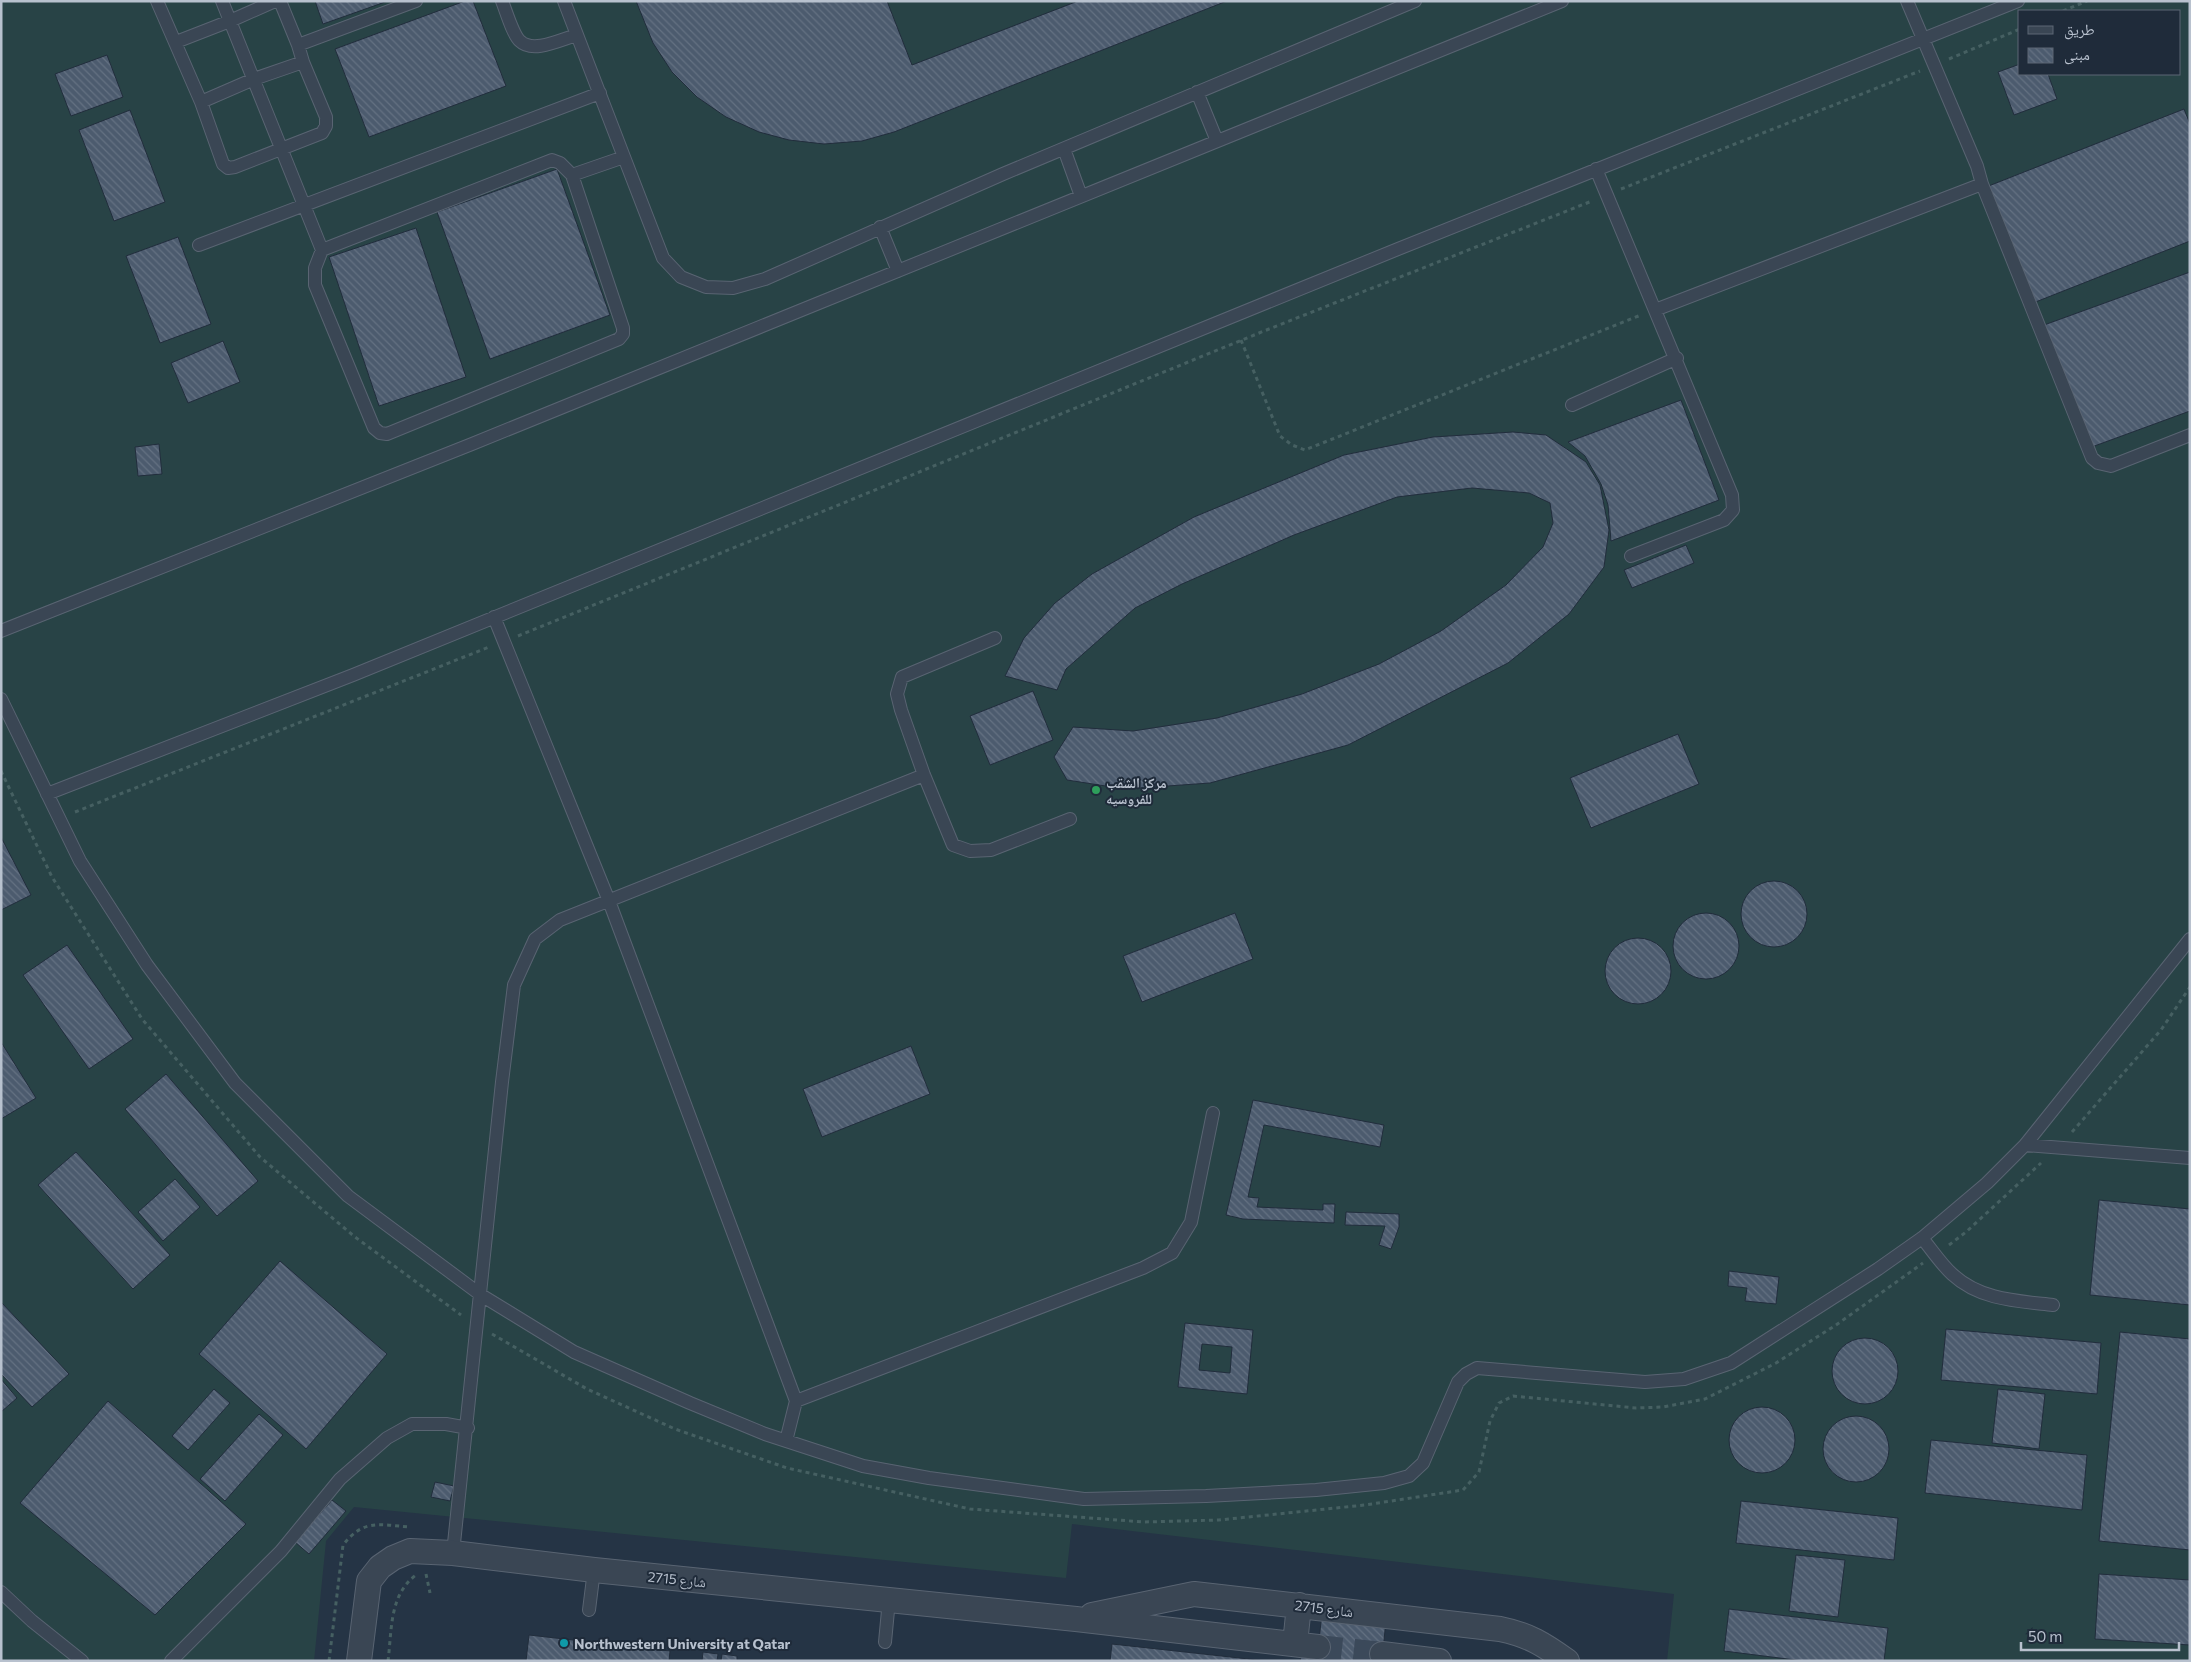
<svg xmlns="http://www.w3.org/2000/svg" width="2191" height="1662" font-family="Commissioner,'Noto Naskh Arabic',sans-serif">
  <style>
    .pitch { fill: #284346; fill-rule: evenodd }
    .building { fill: url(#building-back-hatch); stroke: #212d3c; fill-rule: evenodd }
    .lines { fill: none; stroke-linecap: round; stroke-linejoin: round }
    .minor-tunnel { stroke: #3b495a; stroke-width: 24; stroke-dasharray: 24 12; stroke-linecap: butt }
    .service-casing { stroke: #596472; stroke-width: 14 }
    .minor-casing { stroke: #596472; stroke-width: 26 }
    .path { stroke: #466062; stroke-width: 3; stroke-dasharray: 4 4; stroke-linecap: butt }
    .service { stroke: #3a4654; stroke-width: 12 }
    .minor { stroke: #3a4654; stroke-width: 24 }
    .leisure-dot { fill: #2e9e5b; stroke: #1f2b3a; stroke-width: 2 }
    .culture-dot { fill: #0f9aa8; stroke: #1f2b3a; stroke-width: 2 }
    .labels { text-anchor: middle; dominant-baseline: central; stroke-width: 4; stroke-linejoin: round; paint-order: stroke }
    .poi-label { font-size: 14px; font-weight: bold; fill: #b8c1ce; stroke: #1f2b3a; text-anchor: start }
    .street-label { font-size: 14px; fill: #b8c1ce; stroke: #1f2b3a }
  </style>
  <defs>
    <pattern id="building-back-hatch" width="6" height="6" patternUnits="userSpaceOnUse" patternTransform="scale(1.25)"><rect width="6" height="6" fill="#4c5b6e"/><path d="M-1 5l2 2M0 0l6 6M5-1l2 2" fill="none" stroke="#647182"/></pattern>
  </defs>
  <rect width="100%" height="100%" fill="#253445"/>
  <path class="pitch" d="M1 1H2190V1661H1667L1674 1594 1072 1524 1066 1578 354 1507 326 1541 314 1661H1ZM2020 11H2180V74H2020Z"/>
  <path class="building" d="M315 1H388L323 24Z
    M465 1H473L506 86 369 137 335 49Z
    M636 1H887L912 65 1078 1H1227L894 132 862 141 824 144 789 140 759 132 726 117 697 97 672 72 653 43Z
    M107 55 123 97 71 116 55 74Z
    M2020 64V74H2048L2057 99 2014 115 1998 72Z
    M2184 109 2190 124V241L2033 303 1986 187Z
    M130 110 165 202 114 221 79 130Z
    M557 169 610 315 490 359 437 212Z
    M416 228 466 377 379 406 329 257Z
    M178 237 211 324 160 343 126 256Z
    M2190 272V411L2089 448 2044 325Z
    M223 341 240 382 188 403 171 363Z
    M1681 400 1719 500 1611 541 1608 505 1601 484 1585 456 1568 442Z
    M1513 432 1546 435 1586 462 1600 485 1609 530 1604 567 1569 614 1508 663 1348 745 1210 783 1125 789 1067 780 1054 757 1073 727 1133 731 1217 718 1302 694 1379 664 1441 631 1506 585 1543 547 1553 523 1550 503 1529 493 1472 488 1397 497 1294 535 1182 584 1135 608 1066 669 1057 690 1005 676 1024 638 1055 603 1092 574 1194 517 1344 455 1433 437Z
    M159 444 162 474 138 476 135 447Z
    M1686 545 1694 563 1632 588 1624 570Z
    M1033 691 1053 740 990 765 970 716Z
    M1678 734 1699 784 1591 828 1570 778Z
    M1 837 31 895 1 910Z
    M1741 914a33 33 0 1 1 66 0a33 33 0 1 1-66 0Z
    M1673 946a33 33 0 1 1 66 0a33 33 0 1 1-66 0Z
    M1235 913 1253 959 1142 1002 1123 956Z
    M1605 971a33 33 0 1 1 66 0a33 33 0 1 1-66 0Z
    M67 945 133 1039 89 1069 23 975Z
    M1 1042 36 1098 1 1119Z
    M911 1046 930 1094 822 1137 803 1089Z
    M166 1074 258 1181 217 1216 125 1109Z
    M1253 1100 1384 1125 1380 1147 1264 1125 1248 1197 1259 1198 1257 1207 1323 1210V1204H1335L1334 1223 1243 1219 1226 1215Z
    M76 1152 170 1255 133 1289 38 1185Z
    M175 1179 200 1207 163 1241 138 1212Z
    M2099 1200 2190 1209V1305L2090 1295Z
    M1346 1212 1399 1214V1227L1391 1249 1379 1245 1385 1226 1345 1225Z
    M280 1261 387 1354 306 1449 199 1354Z
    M1729 1271 1779 1277 1776 1304 1745 1301 1747 1288 1728 1286Z
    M1 1302 69 1374 32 1407 1 1374Z
    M1185 1323 1253 1330 1247 1394 1178 1387ZM1202 1344 1232 1347 1230 1373 1199 1370Z
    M1946 1329 2101 1343 2097 1394 1941 1380Z
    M2120 1332 2190 1339V1550L2099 1541Z
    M1832 1371a33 33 0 1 1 66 0a33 33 0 1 1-66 0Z
    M1 1379 17 1398 1 1412Z
    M214 1389 230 1403 188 1450 172 1436Z
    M1998 1389 2045 1394 2039 1449 1992 1443Z
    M108 1401 246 1524 155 1615 20 1503Z
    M1729 1440a33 33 0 1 1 66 0a33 33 0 1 1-66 0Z
    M259 1414 283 1435 225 1501 200 1479Z
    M1823 1449a33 33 0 1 1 66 0a33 33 0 1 1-66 0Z
    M1931 1440 2087 1455 2082 1510 1925 1493Z
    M435 1482 454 1486 450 1501 431 1497Z
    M332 1500 346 1511 309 1554 295 1542Z
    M1741 1501 1898 1518 1894 1560 1736 1543Z
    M1796 1555 1845 1560 1838 1617 1789 1611Z
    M2099 1574 2190 1580V1645L2095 1639Z
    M1729 1609 1888 1628 1884 1661H1803L1724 1651Z
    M1322 1613 1386 1620 1382 1661H1300L1301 1657 1317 1658Z
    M529 1635 670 1651 669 1661H526Z
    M1112 1644 1267 1661H1110Z
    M703 1652 718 1654 717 1661H702Z
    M722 1654 737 1656V1661H721Z"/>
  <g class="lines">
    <path class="minor-tunnel" d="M1318 1647 1382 1654"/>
    <defs>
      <path id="service" d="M157 1 201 102 223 164 228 168 235 167 322 133 326 126V117L303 62
        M222 1 322 250 315 268V285L374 428 380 433 387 434 619 339 623 334V328L572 175 560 163 552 160 322 250
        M280 1 298 45
        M502 1C506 11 513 35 520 41 533 54 562 39 577 35
        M564 1 624 157
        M176 42 230 21 275 1
        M1197 92 1217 141
        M201 102 254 79 303 62 298 45 416 1
        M1064 149 1081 196
        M1596 169 1732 495 1733 510 1724 520 1631 556
        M572 175 624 157 663 258 681 277 706 287 733 288 765 279 1003 174 1415 1
        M1982 184 2092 458 2098 463 2111 466 2190 435
        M880 227 898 271
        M199 245 600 93
        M1655 310 1982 184 1977 166 1907 1
        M1572 405 1677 358
        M494 617 609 901 796 1401 786 1441
        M1 631 472 444 1562 1
        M995 638 902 677 897 694 901 710 924 775 953 845 970 851 991 850 1070 819
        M1 699 80 861 147 965 235 1083 348 1196 481 1295 574 1352 690 1403 765 1434 863 1466 929 1478 1084 1499 1206 1496 1316 1490 1384 1483 1409 1476 1423 1463 1458 1382 1466 1374 1477 1368 1645 1382 1684 1379 1731 1363 1878 1269 1922 1238 1987 1183 2025 1145 2190 1158
        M47 794 353 675 1398 249 2018 1
        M2025 1145 2190 939
        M1922 1238C1932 1250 1941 1264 1952 1274 1980 1300 2017 1301 2053 1305
        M796 1401 1143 1268 1172 1253 1191 1222 1213 1113
        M453 1553 502 1082 514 985 535 939 560 920 924 775
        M1 1592 32 1621 82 1661
        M589 1610 594 1570
        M885 1642 889 1600
        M171 1661 281 1551 340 1479 387 1438 412 1424H446L468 1428"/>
      <path id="minor" d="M1092 1615 1194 1594 1500 1629C1529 1635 1543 1644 1567 1661
        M1295 1644 1299 1605
        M1382 1654 1439 1661
        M359 1661 369 1581 380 1567 393 1558 410 1551 453 1553 594 1570 1076 1619 1318 1647"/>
    </defs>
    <use href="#service" class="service-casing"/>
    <use href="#minor" class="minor-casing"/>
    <path class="path" d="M2063 11 2087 1
      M1949 59 2020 29
      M1621 189 1920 71
      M1241 340 1280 436 1292 445 1305 450 1641 315
      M518 636 1264 331 1592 201
      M1 771 52 877 142 1019 260 1157 355 1237 461 1315
      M75 812 489 647
      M2072 1132 2161 1030 2190 987
      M1949 1245 1966 1232 2041 1163
      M492 1334 587 1389 675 1429 787 1468 970 1509 1144 1522 1219 1520 1365 1505 1463 1490 1479 1472 1490 1421 1499 1403 1513 1396 1636 1408 1663 1407 1705 1399 1776 1363 1836 1325 1923 1263
      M426 1574 430 1593
      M329 1661 343 1545C364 1518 380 1525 410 1527
      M388 1661C392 1630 389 1595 416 1575"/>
    <use href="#service" class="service"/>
    <use href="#minor" class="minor"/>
  </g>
  <circle class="leisure-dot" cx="1096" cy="790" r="5"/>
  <circle class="culture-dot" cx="564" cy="1643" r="5"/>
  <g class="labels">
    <g class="poi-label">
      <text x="1106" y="782">مركز الشقب<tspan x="1106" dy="16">للفروسيه</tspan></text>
      <text x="574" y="1643">Northwestern University at Qatar</text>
    </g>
    <g class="street-label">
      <text transform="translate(677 1579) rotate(6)">شارع 2715</text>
      <text transform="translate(1324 1608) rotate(7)">شارع 2715</text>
    </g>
  </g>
  <rect width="2191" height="1662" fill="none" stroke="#b8c1ce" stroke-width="5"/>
  <rect x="2018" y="10" width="162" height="65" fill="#1f2b3a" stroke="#5c6775"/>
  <rect x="2028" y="26" width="25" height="8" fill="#3a4654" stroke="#5c6775"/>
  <text x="2064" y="35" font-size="15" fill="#b8c1ce">طريق</text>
  <rect x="2028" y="48" width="25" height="15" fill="url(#building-back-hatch)" stroke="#5c6775"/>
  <text x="2064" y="60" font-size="15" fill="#b8c1ce">مبنى</text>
  <path d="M2021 1642v8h158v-8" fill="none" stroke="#b8c1ce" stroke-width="2.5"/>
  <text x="2028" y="1642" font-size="15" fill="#b8c1ce" stroke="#1f2b3a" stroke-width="4" paint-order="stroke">50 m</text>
</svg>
